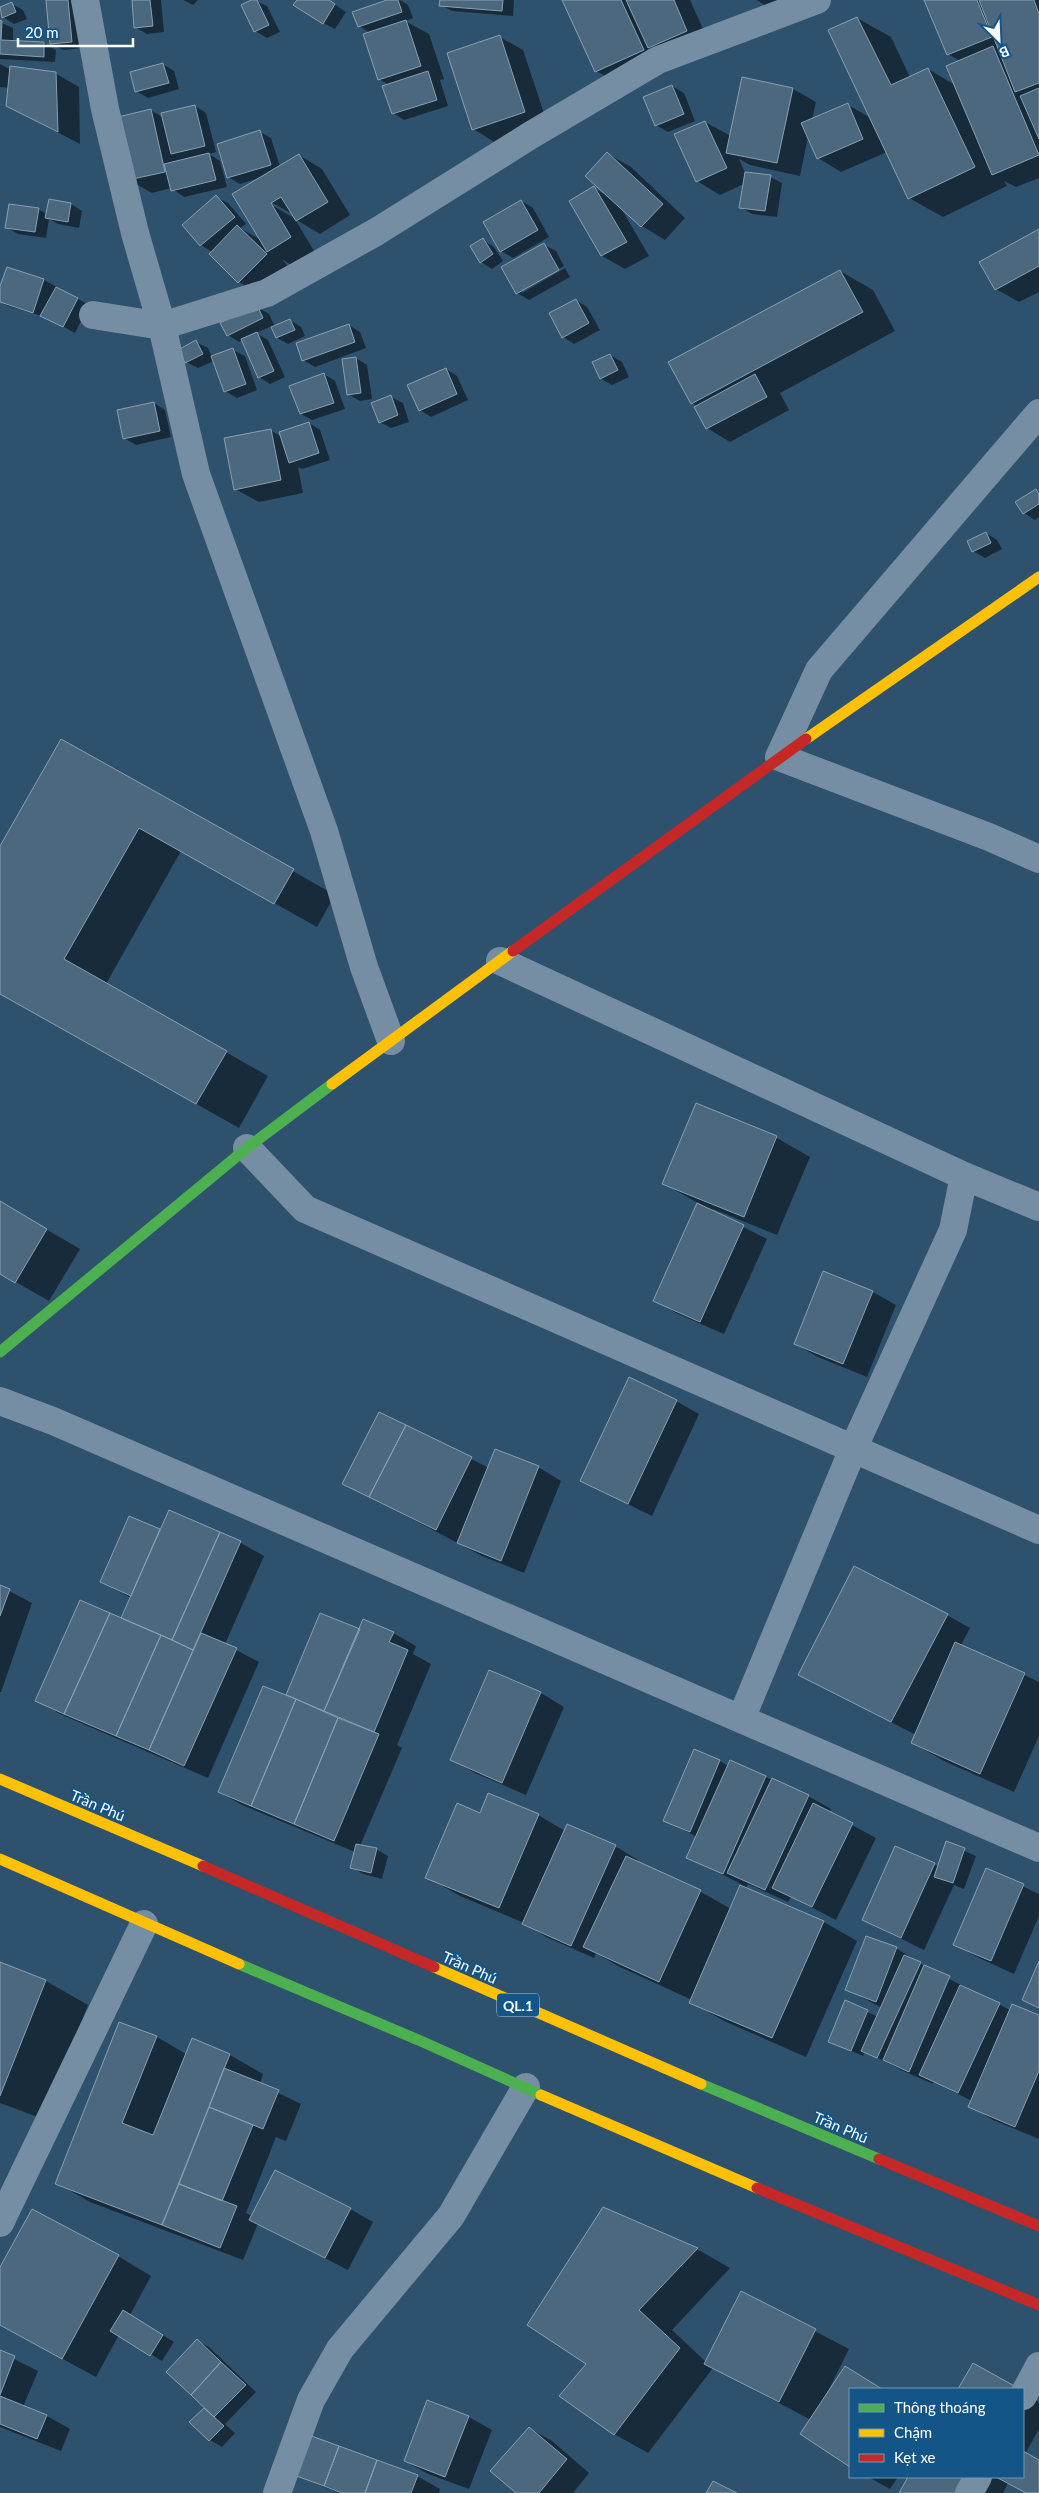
<svg xmlns="http://www.w3.org/2000/svg" width="1039" height="2493" font-family="Lato,sans-serif">
  <style>
    .shadow { fill: #0007; fill-rule: evenodd }
    .building { fill: #4b687e; stroke: #88a0b1 }
    .lines { fill: none; stroke-linecap: round; stroke-linejoin: round }
    .street { stroke: #758ea3; stroke-width: 28 }
    .fast { stroke: #4caf50; stroke-width: 11 }
    .slow { stroke: #ffc107; stroke-width: 11 }
    .jam { stroke: #c62828; stroke-width: 11 }
    .labels { text-anchor: middle; dominant-baseline: central; stroke-width: 4; stroke-linejoin: round; paint-order: stroke }
    .shield { fill: #145587; stroke: #b8ccdb; stroke-width: 1 }
    .shield-label { font-size: 14px; font-weight: bold; fill: #fff }
    .street-label { font-size: 15px; fill: #fff; stroke: #145587 }
  </style>
  <rect width="100%" height="100%" fill="#2e526d"/>
  <path class="shadow" d="M47 0H78L83 48 63 50 51 43Z
    M133 0H161L164 32 147 34 135 27Z
    M183 0H198L193 5Z
    M254 0 267 6 280 32 267 38 255 31Z
    M298 0H328L346 12 335 29 323 23Z
    M391 0H400L408 5 413 18 405 21 429 34 444 79 440 80 448 106 404 120 393 113 389 85 379 79 370 33 359 26Z
    M441 0H514L513 16 452 11 441 5Z
    M564 0H690L710 44 619 84 596 71Z
    M757 0H783L769 8Z
    M926 0H1039V178L1016 187 1004 181 1007 186 943 217 909 198 887 152 841 172 818 158 808 137 800 176 750 165 739 159 745 173 770 177 782 183 777 217 752 214 740 207 744 184 720 195 697 181 705 122 729 135 730 139 793 89 816 102 812 120 848 105 871 118 857 18 891 37 910 77 928 69 955 85 960 61 948 54Z
    M12 4 23 10 27 19 14 24 3 17 0 8Z
    M0 22 13 28V42L44 43 56 50 55 62 0 59Z
    M500 37 523 50 548 125 496 143 473 129Z
    M0 64 11 70 55 73 79 87 80 144 7 106 9 88 0 87Z
    M163 64 174 71 179 89 148 98 136 91Z
    M672 86 684 93 695 121 668 132 656 125Z
    M195 106 206 113 216 152 209 154 220 161 227 187 184 197 171 188 152 193 129 180 151 110 164 118Z
    M260 132 271 138 280 167 299 155 322 169 350 215 320 234 295 219 314 251 291 265 282 259 289 268 262 296 239 282 212 252 201 245 184 225 216 197 228 203 246 224 240 228 261 240 259 178 240 184 228 177ZM266 199 294 215V218L265 201Z
    M608 154 631 167 685 218 665 240 642 226 621 208 649 256 625 269 602 256 571 201 594 188 606 195Z
    M50 200 71 204 82 211 79 228 58 224 49 219 46 238 18 234 6 227 38 209 47 214Z
    M521 201 533 208 549 237 513 258 501 251Z
    M1039 230V292L1019 302 996 289Z
    M483 240 494 247 503 261 492 269 481 262Z
    M544 245 556 251 564 266 522 290V293L565 268 570 277 529 300 517 293 503 267Z
    M8 268 44 280 89 305 75 333 45 317 8 306 0 302V290Z
    M840 271 873 290 895 331 780 393 789 410 730 442 707 428 697 406 692 403Z
    M576 300 587 307 600 330 574 344 563 337Z
    M257 307 269 314 275 327 290 320 301 327 305 336 288 344 277 338 272 326 256 333 268 340 285 377 270 384 259 377 242 340 239 342 228 335Z
    M349 325 360 332 366 348 315 367 303 360Z
    M196 342 208 348 212 357 233 350 245 356 257 390 237 398 225 391 214 361 198 368 186 362Z
    M610 355 622 362 629 377 612 385 601 379Z
    M356 358 367 365 372 399 360 401 348 394Z
    M446 369 457 376 468 400 431 417 420 410Z
    M324 374 335 381 345 409 312 420 301 414Z
    M391 397 403 403 409 422 391 428 380 422Z
    M154 403 165 410 171 437 136 445 124 438Z
    M309 423 320 430 330 460 302 469 298 467 303 493 259 502 235 489 270 430 282 437Z
    M1036 491 1039 493V517L1035 520 1024 513Z
    M986 533 997 540 1002 549 985 558 973 551Z
    M62 740 335 895 317 927 181 851 106 984 268 1076 239 1128 0 993V849Z
    M697 1105 777 1138 810 1157 777 1235 713 1209 712 1211 767 1239 724 1334 678 1314 654 1300 698 1203 664 1184Z
    M0 1202 80 1249 49 1301 0 1273Z
    M824 1273 873 1292 896 1305 867 1377 818 1357 795 1344Z
    M676 1401 699 1414 652 1516 581 1481Z
    M380 1413 489 1468 538 1467 561 1481 524 1573 482 1556 344 1483Z
    M169 1512 241 1543 264 1556 225 1644 259 1662 208 1778 60 1714 37 1700 122 1620 131 1598 101 1582 130 1518 161 1531Z
    M0 1586 32 1603 1 1692H0Z
    M321 1614 360 1630 393 1633 416 1646 413 1654 431 1664 397 1745 402 1748 360 1846 376 1849 388 1856 382 1879 363 1874 351 1867 355 1852 242 1805 219 1792 286 1697Z
    M947 1615 970 1628 961 1645 1039 1682V1736L1014 1792 946 1762 912 1743 916 1735 823 1687Z
    M490 1672 541 1693 564 1707 526 1795 475 1773 452 1760Z
    M720 1761 728 1766 730 1761 808 1796 831 1809 830 1813 876 1838 836 1920 791 1897 788 1902 748 1884 746 1888 824 1922 857 1941 806 2057 724 2021 691 2002 692 2000 618 1966 596 1953 594 1958 546 1937 524 1923 460 1896 427 1877 481 1814 538 1815 565 1831 615 1846 638 1860 637 1863 701 1892 731 1909 741 1884 688 1857 697 1837 665 1820Z
    M947 1843 976 1856 964 1889 954 1885 924 1950 863 1920 934 1864 939 1867Z
    M987 1869 1039 1894V1916L1014 1974 977 1957 954 1944Z
    M896 1948 926 1967 1010 2010 1039 2016V2139L993 2120 970 2106 972 2101 934 2082 933 2084 901 2070 865 2051 863 2056 829 2041 846 2002 878 2017 882 2008 846 1989Z
    M0 1963 46 1981 88 2005 43 2119 0 2103Z
    M120 2023 157 2037 186 2054 192 2040 230 2055 263 2074 260 2084 301 2104 286 2141 276 2137 246 2213 252 2216 350 2209 373 2222 348 2270 258 2224 243 2260 90 2202 57 2183Z
    M604 2209 697 2249 730 2268 672 2330 706 2362 742 2293 849 2349 826 2395 869 2381 882 2389H850V2465L802 2434 811 2420 713 2368 648 2453 614 2434 588 2364Z
    M118 2256 151 2276 130 2315 174 2342 162 2361 119 2335 96 2377 0 2325V2270Z
    M198 2341 209 2347 256 2392 225 2424 235 2433 222 2447 210 2440 191 2422 206 2408Z
    M0 2352 38 2371 23 2407 47 2416 70 2429 61 2451 0 2427Z
    M974 2364 1017 2389H960Z
    M1023 2392 1039 2402V2429L1025 2454 1039 2461V2493H1027L1008 2483 1003 2493H900L909 2477H1023Z
    M428 2402 469 2417 492 2430 469 2489 428 2474 405 2461Z
    M529 2428 552 2441 589 2473 573 2493H518Z
    M292 2474 417 2476 440 2489 439 2493H339Z
    M868 2477H898L890 2489Z"/>
  <path class="building" d="M46 0H68L72 42 50 44Z
    M132 0H150L153 26 134 28Z
    M251 0H257L269 25 254 32 241 5Z
    M297 0H329L335 4 323 24 293 5Z
    M387 0H398L402 12 358 27 352 12Z
    M440 0H503L502 11 439 6Z
    M562 0H621L644 50 595 72Z
    M626 0H674L687 31 648 48Z
    M924 0H977L992 37 947 55Z
    M979 0H1034L1039 14V83L1015 92Z
    M12 2 16 12 2 18 0 7Z
    M857 17 891 85 928 68 975 167 908 199 828 30Z
    M0 20 2 21 1 40 44 42V57L0 54Z
    M406 20 421 66 378 80 363 34Z
    M500 35 525 112 472 130 447 53Z
    M993 46 1039 155 992 175 946 66Z
    M163 63 169 83 135 92 130 72Z
    M10 66 56 72 58 132 6 106Z
    M428 71 437 100 392 114 382 86Z
    M742 77 793 88 777 163 726 153Z
    M672 85 684 114 655 126 643 97Z
    M1039 88V139L1020 96Z
    M848 103 863 139 817 159 801 123Z
    M195 105 205 146 171 154 161 113Z
    M151 109 165 172 128 180 114 118Z
    M705 121 727 168 696 182 674 134Z
    M260 130 271 165 227 178 217 144Z
    M607 152 663 204 641 227 585 176Z
    M209 153 216 180 171 191 164 164Z
    M299 154 328 202 296 221 281 197 271 203 291 237 267 252 232 194Z
    M745 172 771 175 765 211 739 208Z
    M594 186 627 242 601 256 569 201Z
    M216 195 235 217 200 246 182 225Z
    M49 199 71 203 68 222 45 218Z
    M521 200 538 230 500 252 483 222Z
    M9 204 39 208 35 232 5 228Z
    M237 225 267 254 238 283 209 254Z
    M1039 229V266L995 290 979 262Z
    M483 238 493 254 480 263 470 246Z
    M544 243 559 270 516 294 501 267Z
    M7 267 44 279 33 313 0 302V286Z
    M840 270 863 312 691 404 668 362Z
    M56 287 78 298 63 327 40 316Z
    M576 299 589 323 562 338 549 313Z
    M257 305 263 318 227 336 220 323Z
    M290 319 295 330 276 338 271 327Z
    M349 324 355 342 302 361 296 343Z
    M257 332 274 371 258 378 241 339Z
    M196 340 203 354 185 363 178 350Z
    M233 348 246 384 224 392 211 356Z
    M610 354 618 370 600 379 592 362Z
    M356 357 361 393 347 395 342 359Z
    M446 368 457 394 419 411 407 385Z
    M324 373 334 403 300 414 289 386Z
    M755 374 767 397 706 429 694 407Z
    M391 395 398 415 379 423 371 403Z
    M154 402 160 431 123 439 117 410Z
    M309 422 319 453 289 463 279 432Z
    M271 429 281 480 234 490 224 438Z
    M1036 489 1039 494V504L1023 514 1015 502Z
    M986 532 991 543 972 552 967 541Z
    M61 739 294 869 274 904 139 828 64 959 227 1051 196 1104 0 994V846Z
    M696 1103 777 1136 744 1217 662 1184Z
    M0 1201 47 1229 15 1283 0 1274Z
    M697 1203 744 1225 700 1322 653 1301Z
    M823 1271 873 1291 843 1364 794 1344Z
    M629 1377 677 1400 628 1504 580 1481Z
    M379 1412 406 1425 369 1497 342 1484Z
    M406 1425 472 1457 436 1530 369 1497Z
    M495 1449 539 1466 501 1561 457 1543Z
    M169 1510 220 1532 172 1640 121 1618Z
    M129 1516 160 1529 131 1596 100 1582Z
    M220 1532 241 1541 193 1650 172 1640Z
    M854 1566 948 1614 891 1722 798 1675Z
    M0 1585 10 1589 0 1616Z
    M80 1600 110 1613 64 1714 35 1701Z
    M110 1613 161 1635 116 1736 64 1714Z
    M320 1613 360 1629 324 1711 286 1695Z
    M363 1619 394 1632 389 1642 408 1650 374 1732 324 1711Z
    M201 1633 237 1648 184 1766 149 1750Z
    M161 1635 193 1650 149 1750 116 1736Z
    M955 1642 1025 1673 980 1774 911 1743Z
    M489 1670 541 1692 502 1783 450 1760Z
    M263 1686 296 1699 251 1806 218 1792Z
    M296 1699 338 1718 294 1824 251 1806Z
    M338 1718 379 1734 334 1841 294 1824Z
    M694 1749 720 1760 690 1832 663 1821Z
    M730 1760 766 1776 723 1874 686 1858Z
    M772 1778 809 1795 765 1890 727 1873Z
    M488 1793 539 1814 499 1908 425 1878 457 1803 480 1813Z
    M813 1803 853 1823 812 1907 772 1888Z
    M567 1824 616 1845 571 1946 522 1924Z
    M946 1841 965 1848 953 1883 934 1877Z
    M356 1844 377 1848 371 1873 350 1868Z
    M895 1846 935 1863 901 1938 862 1920Z
    M626 1856 701 1890 659 1982 583 1947Z
    M986 1868 1024 1884 991 1961 953 1945Z
    M740 1885 824 1921 772 2038 689 2003Z
    M866 1936 897 1947 876 2002 845 1990Z
    M904 1955 921 1962 877 2058 861 2051Z
    M1039 1961V2008L1022 2000Z
    M0 1962 46 1980 0 2096Z
    M924 1965 950 1976 909 2072 883 2060Z
    M960 1985 1000 2003 958 2093 919 2075Z
    M845 2000 868 2010 851 2051 828 2042Z
    M1012 2004 1039 2015V2071L1015 2127 968 2107Z
    M119 2022 157 2036 122 2123 153 2135 192 2038 230 2054 162 2225 55 2184Z
    M224 2068 279 2090 263 2129 209 2107Z
    M209 2107 253 2125 222 2201 179 2184Z
    M275 2170 351 2208 325 2258 249 2220Z
    M179 2184 237 2206 220 2248 162 2225Z
    M603 2207 698 2248 639 2310 680 2348 614 2435 559 2396 586 2364 527 2325Z
    M32 2209 119 2255 62 2359 0 2325V2267Z
    M741 2291 816 2329 779 2402 704 2364Z
    M123 2310 163 2335 150 2356 110 2331Z
    M197 2339 221 2362 191 2395 166 2372Z
    M0 2350 15 2356 0 2395Z
    M221 2362 246 2385 214 2417 191 2395Z
    M973 2363 1018 2388V2389H958Z
    M845 2366 882 2389H850V2467L800 2434Z
    M0 2396 47 2415 37 2439 0 2424Z
    M427 2400 469 2416 445 2477 404 2461Z
    M204 2408 224 2426 209 2441 189 2422Z
    M529 2427 567 2459 539 2493H516L490 2471Z
    M306 2434 339 2446 324 2486 291 2474Z
    M339 2446 377 2460 365 2493H342L324 2486Z
    M1023 2451 1039 2460V2493H1026L996 2477H1023Z
    M377 2460 418 2475 411 2493H365Z
    M908 2477H968L958 2493H899Z
    M713 2481 737 2493H706Z"/>
  <g class="lines">
    <path class="street" d="M85 0 105 109 135 233 162 326 196 474 324 831 364 967 391 1041
      M93 315 162 326 267 293 376 232 531 135 658 60 817 0
      M1039 413 819 670 779 757 989 837 1039 859
      M500 961 964 1176 1039 1207
      M247 1148 305 1209 1039 1530
      M0 1401 53 1421 1039 1848
      M741 1719 853 1449 953 1230 964 1176
      M0 2223 144 1924
      M1023 2396 1039 2366
      M277 2493 311 2400 340 2349 451 2216 526 2087
      M969 2493 978 2477"/>
    <path class="fast" d="M0 1352 247 1148 332 1084
      M239 1964 423 2042 541 2095
      M701 2084 879 2159"/>
    <path class="slow" d="M806 739 1039 577
      M332 1084 513 951
      M0 1779 203 1866
      M0 1859 239 1964
      M434 1967 701 2084
      M541 2095 757 2188"/>
    <path class="jam" d="M513 951 806 739
      M203 1866 434 1967
      M879 2159 1039 2226
      M757 2188 1039 2305"/>
  </g>
  <g class="labels">
    <rect class="shield" x="497" y="1993.5" width="42" height="23" rx="4"/>
    <g class="shield-label">
      <text x="518" y="2005">QL.1</text>
    </g>
    <g class="street-label">
      <text transform="translate(98 1805) rotate(23)">Trần Phú</text>
      <text transform="translate(470 1967) rotate(24)">Trần Phú</text>
      <text transform="translate(841 2127) rotate(23)">Trần Phú</text>
    </g>
  </g>
  <rect x="849" y="2388" width="175" height="90" fill="#145587" stroke="#7299b7"/>
  <rect x="859" y="2404" width="25" height="8" fill="#4caf50" stroke="#7299b7"/>
  <text x="894" y="2413" font-size="15" fill="#ffffff">Thông thoáng</text>
  <rect x="859" y="2429" width="25" height="8" fill="#ffc107" stroke="#7299b7"/>
  <text x="894" y="2438" font-size="15" fill="#ffffff">Chậm</text>
  <rect x="859" y="2454" width="25" height="8" fill="#c62828" stroke="#7299b7"/>
  <text x="894" y="2463" font-size="15" fill="#ffffff">Kẹt xe</text>
  <g transform="translate(999 40) rotate(156)" stroke="#145587" stroke-width="4" paint-order="stroke">
  <path d="M0-4L9 19L0 12L-9 19Z" fill="#ffffff"/>
  <text y="-8" font-size="14" font-weight="bold" text-anchor="middle" fill="#ffffff">B</text>
  </g>
  <path d="M18 38v8h115v-8" fill="none" stroke="#ffffff" stroke-width="2.5"/>
  <text x="25" y="38" font-size="15" fill="#ffffff" stroke="#145587" stroke-width="4" paint-order="stroke">20 m</text>
</svg>
